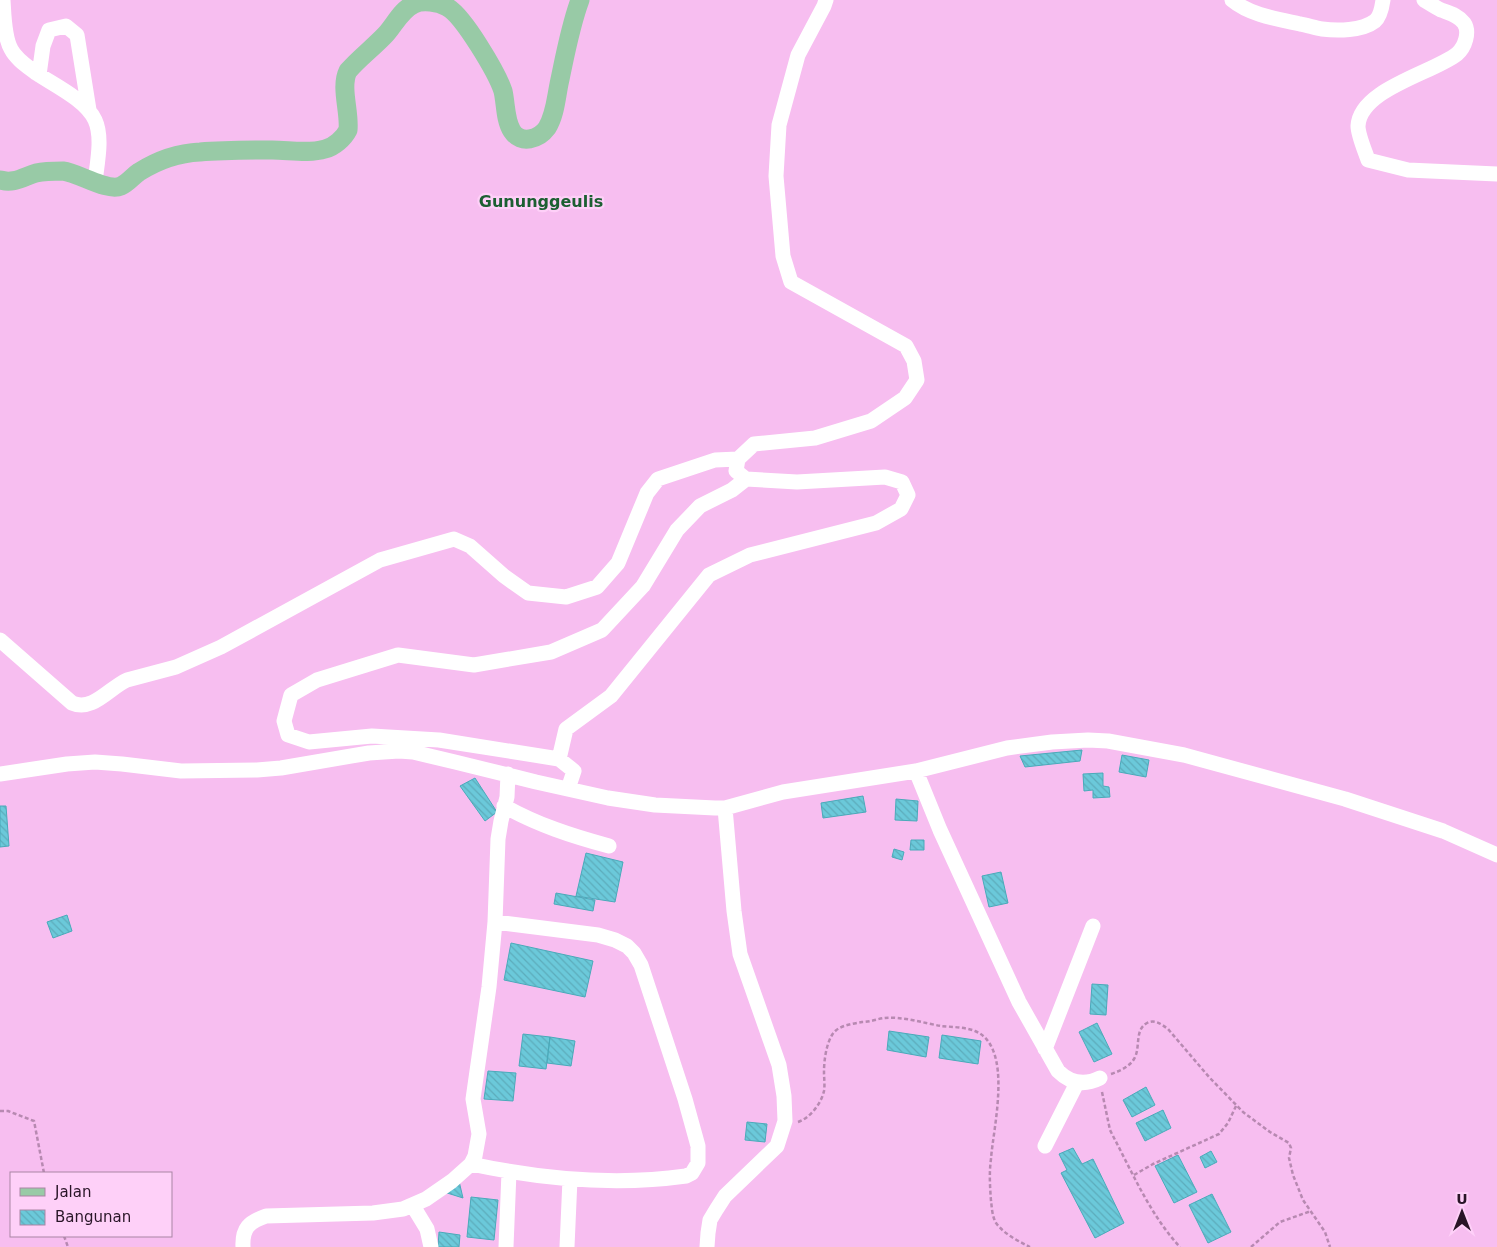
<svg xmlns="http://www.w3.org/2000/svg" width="1497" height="1247" font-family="'DejaVu Sans',sans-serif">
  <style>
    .building { fill: url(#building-back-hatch); stroke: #4aaaba }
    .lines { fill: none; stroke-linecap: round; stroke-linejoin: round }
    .path { stroke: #b789b1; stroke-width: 2.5; stroke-dasharray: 4 2.5; stroke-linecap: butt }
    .minor { stroke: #fff; stroke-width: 15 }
    .major { stroke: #98caa6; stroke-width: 19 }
    .labels { text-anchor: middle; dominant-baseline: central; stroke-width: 4.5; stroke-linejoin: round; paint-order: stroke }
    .quarter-label { font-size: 16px; font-weight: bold; fill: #1c5f32; stroke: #fed0f8 }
  </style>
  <defs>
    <pattern id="building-back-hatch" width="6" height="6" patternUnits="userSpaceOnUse" patternTransform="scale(1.25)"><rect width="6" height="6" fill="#6bc9da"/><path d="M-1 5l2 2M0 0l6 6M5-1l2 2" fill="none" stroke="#5dacbb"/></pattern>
  </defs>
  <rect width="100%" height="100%" fill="#f7bef0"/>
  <path class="building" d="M1082 750 1080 761 1025 767 1020 756Z
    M1122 755 1149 760 1146 777 1119 772Z
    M1103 773V786L1109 787 1110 797 1093 798V790L1084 791 1083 774Z
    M475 778 497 812 485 821 460 786Z
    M863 796 866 812 823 818 821 803Z
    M896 799 918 801 917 821 895 820Z
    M0 806H6L9 846 0 847Z
    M911 840H924V850H910Z
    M894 849 904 852 902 860 892 857Z
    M586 853 623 862 615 902 576 896Z
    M1001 872 1008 903 989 907 982 876Z
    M556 893 595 900 593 911 554 904Z
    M67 915 72 931 53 938 47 922Z
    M511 943 593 961 585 997 504 980Z
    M1092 984 1108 985 1106 1015 1090 1014Z
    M1097 1023 1112 1054 1094 1062 1079 1032Z
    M889 1031 929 1037 926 1057 887 1050Z
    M523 1034 550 1037 546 1069 519 1066Z
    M942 1035 981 1041 978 1064 939 1058Z
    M550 1037 575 1041 571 1066 547 1063Z
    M488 1071 516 1073 513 1101 484 1099Z
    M1146 1087 1155 1105 1132 1117 1123 1100Z
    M1163 1110 1171 1128 1145 1141 1136 1123Z
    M747 1122 767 1124 765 1142 745 1140Z
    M1073 1148 1082 1164 1093 1159 1124 1223 1095 1238 1061 1173 1067 1170 1059 1154Z
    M1211 1151 1217 1162 1205 1168 1200 1157Z
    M1178 1155 1197 1192 1174 1203 1155 1166Z
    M459 1181 463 1198 444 1192Z
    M1212 1194 1231 1232 1208 1243 1189 1205Z
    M471 1197 498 1200 494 1240 467 1237Z
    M439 1232 460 1235 459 1247H438Z"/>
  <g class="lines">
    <path class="path" d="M1111 1074C1120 1071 1129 1067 1134 1059 1141 1048 1134 1030 1147 1023 1155 1019 1161 1024 1168 1029L1209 1077 1243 1112 1270 1132 1289 1143 1291 1148 1289 1158 1293 1175 1303 1200 1325 1232 1330 1247
      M1102 1092 1110 1130 1113 1136C1133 1174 1151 1216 1180 1247
      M0 1111H8L34 1121 44 1173
      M798 1122C810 1118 821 1104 824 1091 825 1085 824 1078 824 1072 824 1061 826 1045 832 1035 838 1025 852 1024 862 1022 870 1022 877 1019 884 1018 901 1016 924 1023 941 1026 951 1027 965 1027 975 1031 1014 1047 993 1128 991 1159 989 1173 990 1187 991 1201 992 1208 992 1216 996 1223 1004 1234 1018 1241 1030 1247
      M1134 1175 1153 1164 1219 1134 1228 1123 1236 1106
      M64 1236 68 1247
      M1251 1247 1280 1222 1311 1211"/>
    <path class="minor" d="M3 0C4 14 4 37 11 49 16 59 27 66 36 73 54 85 86 100 95 120 103 137 97 164 95 182
      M1232 0C1250 15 1277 19 1300 24 1307 25 1315 28 1322 29 1337 31 1362 31 1375 21 1380 17 1382 7 1383 0
      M1424 0C1429 3 1435 7 1441 10 1449 13 1458 15 1464 23 1470 32 1465 47 1457 54 1433 73 1360 89 1358 126 1358 135 1365 151 1368 160L1408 170 1497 174
      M39 75 43 46 49 30 66 26 77 35 89 110
      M0 640 72 703C93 712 109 688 127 680L176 667 221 647 380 560 454 539 470 546 504 576 528 593 566 597 597 587 618 563 647 493 658 479 715 460 738 459
      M559 759 566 729 611 696 709 575 750 555 876 523 901 509 908 495 902 482 885 477 797 482 746 479 736 471 738 459 754 444 815 438 871 421 905 398 917 380 914 361 906 346 791 282 783 256 776 176 779 125 798 55 824 6 826 0
      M916 771 940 830 1019 1002 1058 1071C1070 1083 1084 1086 1100 1078
      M0 774 67 764 95 762 122 764 181 771 257 770 281 768 369 753 399 751 413 752 455 762 536 782 608 798 655 805 715 808H725L783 792 916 771 1007 748 1052 742 1088 740 1108 741 1184 755 1345 799 1443 831 1497 855
      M568 789 574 771 559 759 439 740 372 736 309 742 288 735 284 721 291 695 317 680 398 655 474 665 551 652 602 630 643 586 677 530 700 506 732 490 746 479
      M504 806C538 825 572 836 609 846
      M1045 1049 1093 926
      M1045 1146 1077 1083
      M471 1164C541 1179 614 1186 686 1176L692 1173 698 1163V1146L685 1099 641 965 634 953 627 946 615 940 598 935 495 922
      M413 1206 427 1229 431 1247
      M243 1247C242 1228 249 1222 266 1216L373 1213 403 1209 426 1199 452 1181 471 1164 475 1156 479 1134 473 1099 489 987 495 922 498 839 501 821 507 797 508 774
      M506 1247 509 1172
      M567 1247 570 1179
      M707 1247 708 1233 710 1220 716 1210 725 1196 777 1146 785 1121 784 1096 779 1065 740 954 734 911 725 808"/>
    <path class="major" d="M0 180C14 184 23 177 36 173 45 171 54 171 63 171 79 173 107 192 121 186 128 183 133 176 139 172 158 160 178 153 200 152 224 150 248 150 272 150 289 150 309 154 325 149 334 147 344 138 348 130 350 112 340 87 348 71 359 58 374 47 386 34 395 24 401 10 414 4 423 0 438 2 447 7 463 15 497 73 503 91 506 104 505 120 512 131 521 145 539 139 547 128 555 115 556 99 559 84 565 56 570 27 580 0"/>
  </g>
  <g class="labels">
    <g class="quarter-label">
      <text x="541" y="201">Gununggeulis</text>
    </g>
  </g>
  <rect x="10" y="1172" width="162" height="65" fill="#fed0f8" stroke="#a985a4"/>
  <rect x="20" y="1188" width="25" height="8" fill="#98caa6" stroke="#a985a4"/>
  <text x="55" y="1197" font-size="15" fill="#291527">Jalan</text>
  <rect x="20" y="1210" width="25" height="15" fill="url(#building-back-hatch)" stroke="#a985a4"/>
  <text x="55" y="1222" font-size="15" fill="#291527">Bangunan</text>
  <g transform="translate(1462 1212)" stroke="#fed0f8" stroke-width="4" paint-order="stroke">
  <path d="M0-4L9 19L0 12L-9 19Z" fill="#291527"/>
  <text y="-8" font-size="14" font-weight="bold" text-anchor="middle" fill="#291527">U</text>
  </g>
</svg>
